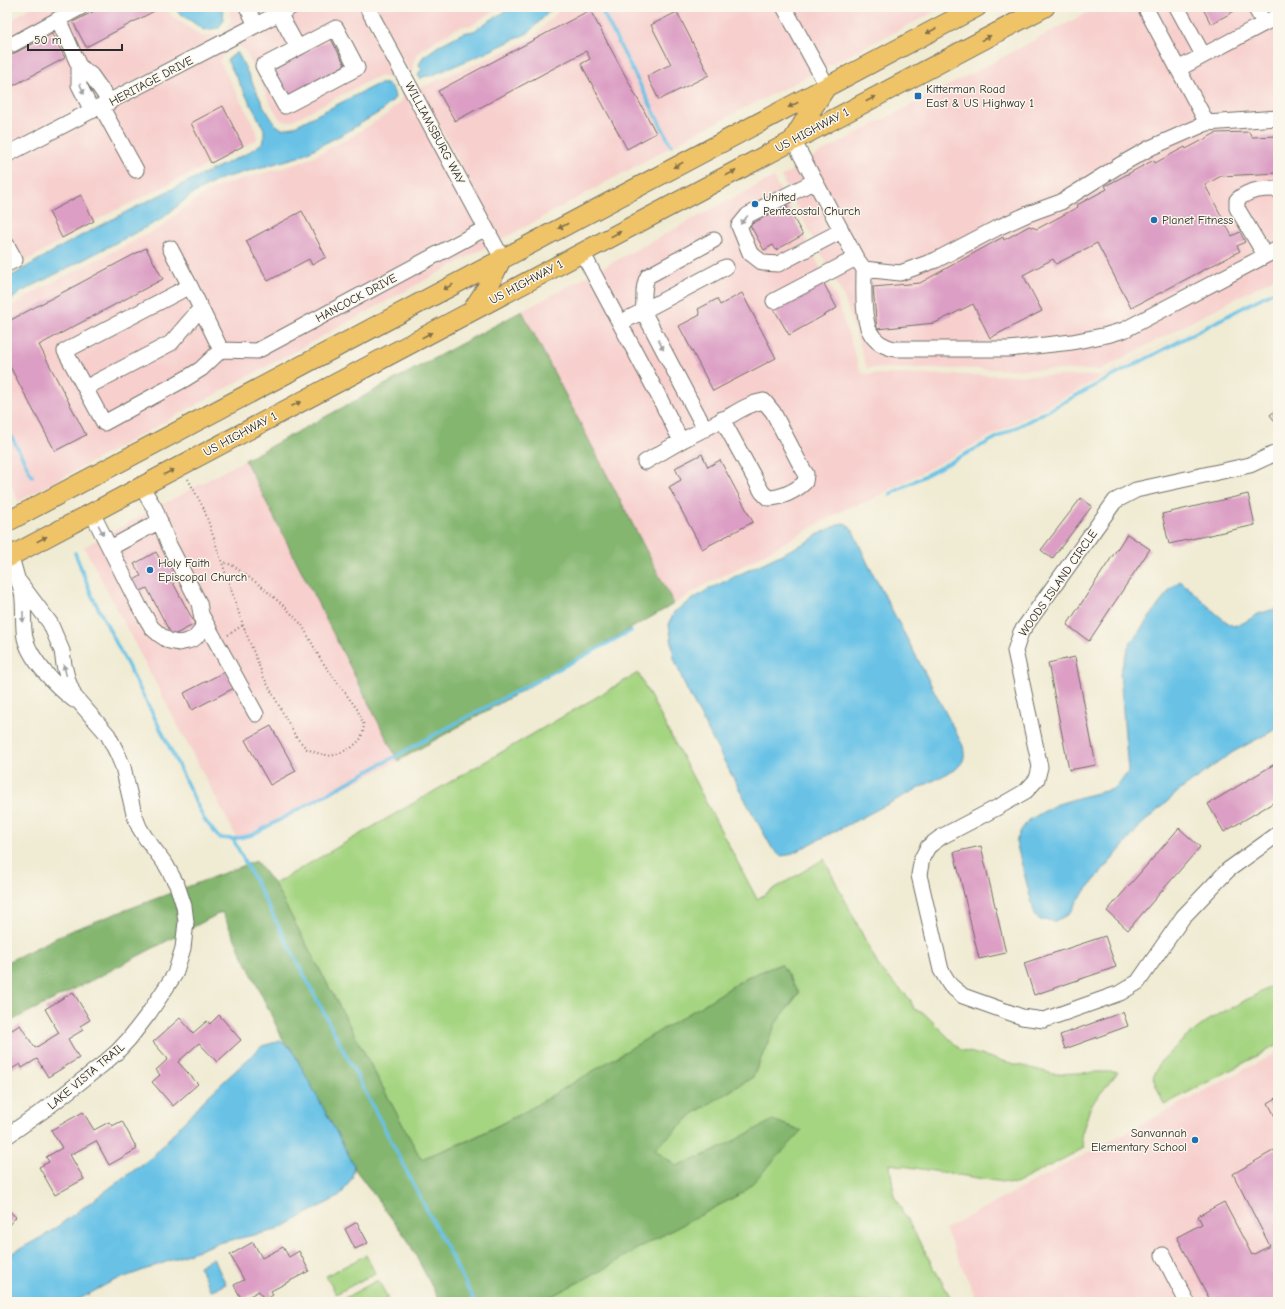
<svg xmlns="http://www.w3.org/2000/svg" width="1285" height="1309" font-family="'Comic Neue',sans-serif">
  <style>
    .built { fill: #f7d0ce }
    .green { fill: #a6d582; stroke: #688056 }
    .forest { fill: #84b670; stroke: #58704e }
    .water { fill: #69c2e6; stroke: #4a7688 }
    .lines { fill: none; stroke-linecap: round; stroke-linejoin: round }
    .stream { stroke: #69c2e6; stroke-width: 3.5 }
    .building { fill: #dc9ec4 }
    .minor-casing { stroke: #706e66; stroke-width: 17 }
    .major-casing { stroke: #706e66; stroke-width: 21 }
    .path { stroke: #706e66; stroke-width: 2; stroke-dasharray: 1 3; stroke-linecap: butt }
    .minor { stroke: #fff; stroke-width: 15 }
    .major { stroke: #efc469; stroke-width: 19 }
    .oneway { fill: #837047 }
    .oneway2 { fill: #a0a0a0 }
    .poi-dot { fill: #1f6fb2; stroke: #fbf7ec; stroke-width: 1.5 }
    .labels { text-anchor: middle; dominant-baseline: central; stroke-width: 3; stroke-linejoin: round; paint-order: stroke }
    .street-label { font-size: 12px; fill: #2b2b2b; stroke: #fbf7ec }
    .poi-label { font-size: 12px; fill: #2b2b2b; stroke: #fbf7ec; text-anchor: start }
  </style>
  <rect width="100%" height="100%" fill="#fbf7ec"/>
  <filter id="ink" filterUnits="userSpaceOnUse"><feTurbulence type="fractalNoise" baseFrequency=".025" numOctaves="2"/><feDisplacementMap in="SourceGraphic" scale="8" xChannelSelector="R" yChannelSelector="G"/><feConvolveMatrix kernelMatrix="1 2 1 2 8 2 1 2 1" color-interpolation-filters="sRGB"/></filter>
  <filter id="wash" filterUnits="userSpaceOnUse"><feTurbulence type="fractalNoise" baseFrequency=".012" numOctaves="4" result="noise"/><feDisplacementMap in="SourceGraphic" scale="16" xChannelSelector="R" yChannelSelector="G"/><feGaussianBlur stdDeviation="0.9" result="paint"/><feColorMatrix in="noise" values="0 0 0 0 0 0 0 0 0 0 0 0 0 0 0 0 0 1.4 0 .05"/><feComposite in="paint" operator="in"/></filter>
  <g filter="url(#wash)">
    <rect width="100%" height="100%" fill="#f0ebd3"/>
    <path class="built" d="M31 7H166L172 16 201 36 219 34 225 31 231 20 229 7H277L7 148V23Z
      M305 7H359L477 225 256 357 483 237 488 246 18 502 7 474V313L14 305 25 297 163 226 194 200 222 185 300 163 346 140 386 115 399 103 402 99 401 89 399 85 391 78 381 76 370 80 291 121 285 122 280 119 270 103 246 52 241 47 235 46 222 56 220 62 257 131V139L243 148 104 216 7 272V162Z
      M375 7H500L472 25 459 27 436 40 418 53 413 63V69L411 74Z
      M559 7H944L694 134 501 240 419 88 485 60 531 39 558 12Z
      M1098 7H1278V276L1100 370 867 368 844 297 781 177 818 154Z
      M774 177 775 181 837 300 860 370 864 374 1101 376 1225 312 870 500 845 509 750 562 705 585 674 604 522 311 710 210Z
      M245 460 398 761 238 840 84 547Z
      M1278 1052V1302H984L976 1298 945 1229Z"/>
    <path class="green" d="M638 673 757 899 824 859 880 969 910 999 914 1009 925 1014 961 1050 1054 1074 1100 1072H1118L1091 1105 1081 1136 1084 1148 1015 1184 890 1164 894 1196 953 1302H540L606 1268 633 1251 744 1192 715 1151 676 1166 654 1149 694 1113 753 1077 776 1023 799 993 781 964 747 977 703 1005 528 1110 469 1140 421 1159 274 884Z
      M1278 983V1045L1164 1105 1153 1078 1160 1062 1184 1039 1210 1019Z
      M366 1255 375 1273 336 1294 326 1276Z
      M378 1280 388 1298 381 1302H340L339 1301Z"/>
    <path class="forest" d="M522 311 674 604 398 761 245 460Z
      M256 861 274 884 421 1159 470 1140 528 1110 703 1005 747 977 781 964 799 993 776 1023 753 1077 694 1113 655 1149 676 1166 715 1151 773 1120 802 1131 744 1192 633 1251 606 1268 540 1302H440L407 1239 354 1168V1165L291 1048 285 1044 222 912 102 975 7 1023V962L70 931Z"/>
    <path class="water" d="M174 7H222L224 19 219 28 204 30 177 11Z
      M513 7H551L552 9 528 33 483 54 430 76H425L420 79 418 74 422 69 419 65 423 57 440 45 463 33 474 31 487 22Z
      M237 52 240 57 264 107 275 124 282 129 293 127 374 86C387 81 393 84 395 98L383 110 343 134 298 157 220 179 191 195 160 220 21 292 7 303V279C83 231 165 192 246 154L264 142V129L227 60Z
      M842 523 847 524 853 531 868 564 963 746C965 757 965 761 956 769L789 855 780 856 772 848 754 816 717 748 686 688 674 658 669 625 674 612 707 590 809 541 817 535Z
      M1180 581C1199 595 1213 614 1233 626L1243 623 1258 614 1278 608V728L1233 752 1179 791 1141 825 1078 900 1069 914 1055 921 1040 920 1035 915 1016 842 1021 830 1029 820 1055 805 1081 797 1113 789 1122 780 1128 772 1120 673 1129 645 1171 588Z
      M280 1041 291 1048 354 1165 352 1178 340 1196 277 1230 218 1243 111 1282 74 1302H7V1256L47 1234 152 1157 205 1099 262 1046Z
      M213 1258 226 1284 211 1291 199 1266Z"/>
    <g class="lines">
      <path class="stream" d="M600 7 671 145
        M7 428 32 476
        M890 494 1278 289
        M75 553 92 596 163 734 204 819 219 838 233 839 252 835 458 722 631 631
        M233 839 475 1302"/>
    </g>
    <g id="blocks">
      <path class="building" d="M102 7H162L86 47 73 22Z
        M1202 7H1237L1238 9 1211 24Z
        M590 10 656 133 627 149 581 64 590 59 586 51 455 121 438 91Z
        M677 12 709 75 659 100 647 76 671 64 651 25Z
        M52 34 65 58 7 89V57Z
        M331 39 345 65 287 96 273 70Z
        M223 106 243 146 211 163 191 123Z
        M1249 132 1252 137 1278 136V173L1221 176 1205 185 1232 236 1240 232 1245 242 1237 246 1240 251 1131 308 1097 243 1056 264 1053 259 1023 275 1042 311 990 338 973 304 935 323 877 329 873 287 920 283 1003 237 1004 240 1029 226 1037 229 1078 207 1077 205 1107 189 1105 186 1154 160 1155 163 1185 147 1186 149 1216 133Z
        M81 195 94 221 62 238 49 212Z
        M786 205 803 235 776 250 773 245 764 250 750 225Z
        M302 211 326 257 312 265 309 259 268 281 246 241Z
        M146 248 163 279 39 345 86 435 55 451 7 361V322Z
        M823 282 837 308 789 335 774 309Z
        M742 293 776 358 713 391 679 326 700 315 698 309 717 299 720 305Z
        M1278 408V425L1270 415Z
        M702 454 708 467 720 460 753 522 702 549 669 487 681 480 675 468Z
        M1248 494 1255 525 1169 544 1162 514Z
        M1081 498 1092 506 1052 559 1041 550Z
        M1127 534 1150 549 1089 641 1067 625Z
        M156 552 163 565 171 560 178 572 170 577 195 624 172 636 147 588 139 592 132 581 141 576 134 564Z
        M1075 657 1096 765 1069 770 1048 663Z
        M226 671 234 688 192 710 184 693Z
        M271 726 296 771 270 785 245 740Z
        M1278 762V800L1224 832 1208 804Z
        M1179 828 1200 847 1128 930 1107 911Z
        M981 846 1006 953 979 959 954 852Z
        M1105 936 1116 967 1034 995 1024 963Z
        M73 992 90 1020 80 1026 83 1030 68 1039 79 1058 48 1077 37 1059 22 1068 20 1064 10 1070 7 1066V1033L20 1025 35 1048 59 1033 45 1009Z
        M1123 1012 1128 1026 1065 1049 1060 1035Z
        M219 1015 241 1040 217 1062 199 1043 178 1062 198 1084 173 1106 152 1082 160 1075 156 1070 168 1059 153 1042 180 1018 193 1033 207 1021 210 1024Z
        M1278 1097V1122L1268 1103Z
        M83 1112 94 1130 109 1122 112 1126 122 1121 137 1149 109 1165 96 1141 70 1155 84 1179 55 1195 39 1167 49 1162 46 1157 62 1148 51 1130Z
        M1278 1148V1299L1272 1302H1211L1177 1237 1202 1224 1198 1216 1224 1202 1252 1255 1270 1246 1233 1174Z
        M7 1209 16 1217 7 1227Z
        M357 1222 368 1243 355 1249 345 1229Z
        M253 1242 262 1258 283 1247 289 1257 299 1251 309 1271 271 1291 273 1295 264 1300 259 1291 242 1300 234 1285 244 1280 230 1255Z"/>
    </g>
  </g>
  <g filter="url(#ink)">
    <use href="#blocks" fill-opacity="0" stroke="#706e66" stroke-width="1"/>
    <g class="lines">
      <defs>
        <path id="minor" d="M247 7 256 25
          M367 7 502 258
          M784 7 827 86
          M1145 7 1207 123
          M1177 7 1203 55
          M1255 7 1264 23
          M279 13 298 48
          M58 19 79 66V85L92 111
          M336 28 357 68 285 106 263 66Z
          M13 44 81 7
          M79 66 91 75 110 102
          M1178 69 1278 16
          M101 106 136 170
          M793 140 856 258 864 269 900 273 936 260 997 228 1028 214 1061 202 1120 165 1150 148 1207 123 1278 118
          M10 153 291 7
          M815 181 748 215 739 226 750 253 763 263 778 264 841 231
          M7 245 15 260 7 264
          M170 248 190 286 221 350
          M582 252 657 393 681 441C696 433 712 425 728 417 740 410 751 403 764 401L773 412 800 464 806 474 805 482C796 491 781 498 768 498L762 492 722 419
          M1265 255 1237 208V200C1249 189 1263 189 1278 189
          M864 269C864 285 862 318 870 332 875 342 885 347 895 349H1009L1072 342 1107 335 1124 330 1278 249
          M190 286 65 351 104 423 185 379 201 369 221 350
          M774 301 856 258
          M620 323 643 311C645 299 642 286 648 276L714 240
          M221 350 257 351 486 228
          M85 388 171 343 201 308
          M705 429 643 311 726 267
          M1278 452 1250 465 1136 490 1115 501 1021 632 1015 651 1040 767 1037 779 1026 791 1000 806 941 837 933 843 928 847 922 858 919 875 941 970 950 985 963 996 1022 1017 1044 1020 1120 993 1138 982 1183 917 1228 870 1278 834
          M645 462 681 441
          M92 513 139 606 152 628 160 635 169 641 179 643 188 641 195 638 201 631 203 624 199 603 169 545 155 509 141 486
          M110 548 160 521
          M7 549C12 558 14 568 17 578 19 582 21 587 22 592 25 607 22 623 25 638 30 660 57 687 74 700
          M202 616 256 714
          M7 1136 44 1110 102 1065 117 1052 129 1039 149 1013 175 974 183 948 186 922 184 906 177 885 166 865 145 837 139 827 134 814 123 767 118 755 108 735 74 696 68 681 64 665 62 651 50 623 17 579
          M1163 1255 1187 1302"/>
        <path id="major" d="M793 140 808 115 825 89
          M473 309 490 283 502 258
          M7 522 977 7
          M7 558 1045 7"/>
      </defs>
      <use href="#minor" class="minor-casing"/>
      <use href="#major" class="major-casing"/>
      <path class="path" d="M188 479 204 509 243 625 263 676 296 737 307 749 317 753 331 756 340 753 351 748 360 740 363 732 364 725 357 709 321 660 302 625 285 607 261 586 232 565 223 562
        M228 635 243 625"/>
      <use href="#minor" class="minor"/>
      <use href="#major" class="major"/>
    </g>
    <defs><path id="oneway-solid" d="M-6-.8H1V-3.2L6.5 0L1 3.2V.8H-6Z"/></defs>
    <g class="oneway">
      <use href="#oneway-solid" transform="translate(931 31) rotate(152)"/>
      <use href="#oneway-solid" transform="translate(986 38) rotate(-28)"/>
      <use href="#oneway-solid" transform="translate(871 99) rotate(-28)"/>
      <use href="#oneway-solid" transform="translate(793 105) rotate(152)"/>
      <use href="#oneway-solid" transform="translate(678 165) rotate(152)"/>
      <use href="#oneway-solid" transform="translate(731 173) rotate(-28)"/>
      <use href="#oneway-solid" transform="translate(563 226) rotate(152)"/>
      <use href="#oneway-solid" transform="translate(616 234) rotate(-28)"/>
      <use href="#oneway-solid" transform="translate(448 287) rotate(152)"/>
      <use href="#oneway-solid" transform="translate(427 335) rotate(-28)"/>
      <use href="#oneway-solid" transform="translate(296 404) rotate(-28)"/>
      <use href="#oneway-solid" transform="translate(169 472) rotate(-28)"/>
      <use href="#oneway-solid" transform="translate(42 539) rotate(-28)"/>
    </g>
    <g class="oneway2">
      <use href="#oneway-solid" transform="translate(82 89) rotate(67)"/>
      <use href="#oneway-solid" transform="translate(744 220) rotate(131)"/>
      <use href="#oneway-solid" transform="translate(661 345) rotate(62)"/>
      <use href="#oneway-solid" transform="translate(101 530) rotate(62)"/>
      <use href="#oneway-solid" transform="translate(23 617) rotate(90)"/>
      <use href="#oneway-solid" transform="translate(65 670) rotate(-104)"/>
    </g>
  </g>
  <g class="poi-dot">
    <rect x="914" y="92" width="8" height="8" rx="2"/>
    <circle cx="755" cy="204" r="4"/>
    <circle cx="1154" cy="220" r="4"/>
    <circle cx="150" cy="570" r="4"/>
    <circle cx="1195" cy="1140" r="4"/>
  </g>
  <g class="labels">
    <g class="street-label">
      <text transform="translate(151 81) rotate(-28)">HERITAGE DRIVE</text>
      <text transform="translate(812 130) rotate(-28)">US HIGHWAY 1</text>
      <text transform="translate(435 133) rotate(62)">WILLIAMSBURG WAY</text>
      <text transform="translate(526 282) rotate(-28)">US HIGHWAY 1</text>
      <text transform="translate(356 298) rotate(-28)">HANCOCK DRIVE</text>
      <text transform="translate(240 434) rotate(-28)">US HIGHWAY 1</text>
      <text transform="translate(1058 583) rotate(-55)">WOODS ISLAND CIRCLE</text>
      <text transform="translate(86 1076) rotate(-40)">LAKE VISTA TRAIL</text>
    </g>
    <g class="poi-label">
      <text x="926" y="89">Kitterman Road<tspan x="926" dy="14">East &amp; US Highway 1</tspan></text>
      <text x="763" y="197">United<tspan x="763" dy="14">Pentecostal Church</tspan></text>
      <text x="1162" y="220">Planet Fitness</text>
      <text x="158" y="563">Holy Faith<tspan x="158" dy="14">Episcopal Church</tspan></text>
      <text x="1187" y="1133" text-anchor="end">Sanvannah<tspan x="1187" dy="14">Elementary School</tspan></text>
    </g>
  </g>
  <rect width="1285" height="1309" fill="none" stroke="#fbf7ec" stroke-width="24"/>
  <path d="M28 44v6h94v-6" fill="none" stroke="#2b2b2b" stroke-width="2"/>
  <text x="34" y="44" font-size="12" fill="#2b2b2b" stroke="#fbf7ec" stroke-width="3" paint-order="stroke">50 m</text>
</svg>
